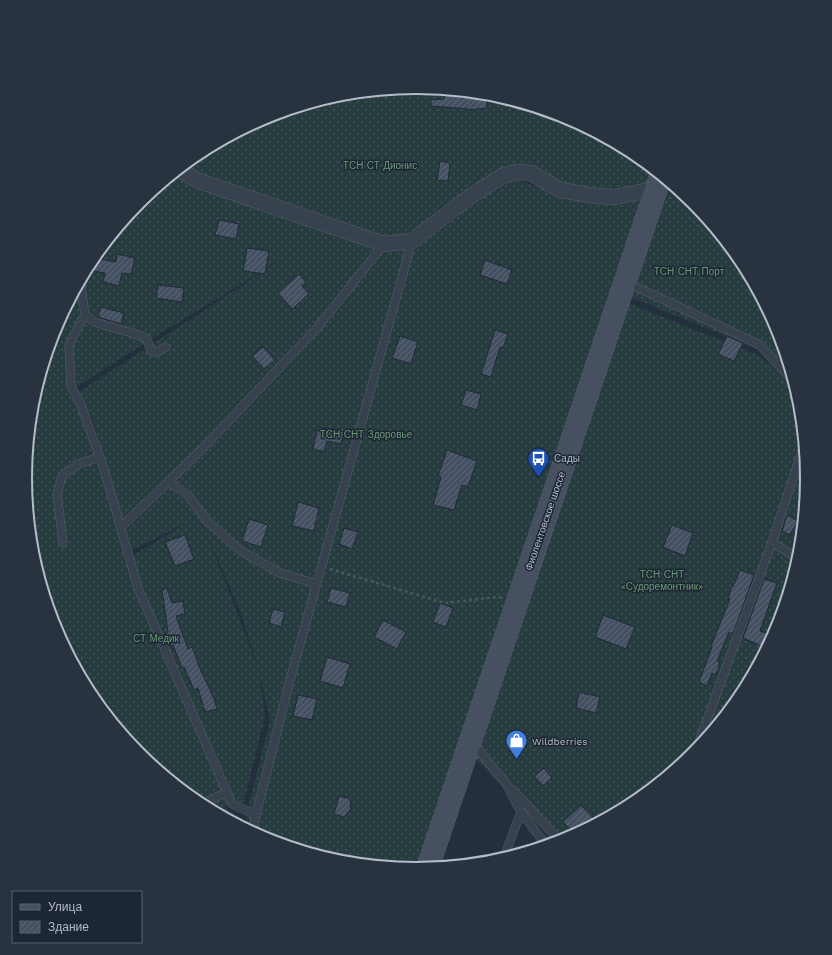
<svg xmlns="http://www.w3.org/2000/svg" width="832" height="955" font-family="'Work Sans',sans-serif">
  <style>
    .grass { fill: url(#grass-dots); fill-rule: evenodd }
    .building { fill: url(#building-hatch); stroke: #1f2835 }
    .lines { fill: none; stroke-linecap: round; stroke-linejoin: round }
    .lane-casing { stroke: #565f6c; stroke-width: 9 }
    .street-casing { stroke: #565f6c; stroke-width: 16 }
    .secondary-casing { stroke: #565f6c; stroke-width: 23 }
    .path { stroke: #44595c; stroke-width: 2.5; stroke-dasharray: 3 3; stroke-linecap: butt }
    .lane { stroke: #38414e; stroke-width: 8 }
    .street { stroke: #38414e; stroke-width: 15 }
    .secondary { stroke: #465061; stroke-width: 22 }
    .labels { text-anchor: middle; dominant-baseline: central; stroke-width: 3; stroke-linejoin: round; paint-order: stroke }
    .park-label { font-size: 10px; fill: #6b9a76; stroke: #1d2633 }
    .poi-label { font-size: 10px; fill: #b4bcc9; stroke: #1d2633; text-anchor: start }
    .street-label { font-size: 10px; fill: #b4bcc9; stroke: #1d2633 }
    .rim { fill: none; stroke: #b4bcc9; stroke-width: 2 }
  </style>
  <defs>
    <pattern id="grass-dots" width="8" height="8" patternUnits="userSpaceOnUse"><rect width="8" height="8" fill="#263c3f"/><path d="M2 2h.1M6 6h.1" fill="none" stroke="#435659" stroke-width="1.8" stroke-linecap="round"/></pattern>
    <pattern id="building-hatch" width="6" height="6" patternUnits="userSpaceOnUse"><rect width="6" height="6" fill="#455162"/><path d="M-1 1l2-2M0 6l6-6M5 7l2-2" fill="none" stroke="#5d6877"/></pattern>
  </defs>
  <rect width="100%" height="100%" fill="#242f3e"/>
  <path class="grass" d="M416 87 493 94 566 116 633 153 655 170 648 187 602 196 507 166 408 236 384 239 340 238 395 250 418 243 484 194 515 179 556 193 595 202 649 193 554 456 420 868H416L339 861 266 839 245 827 246 816 270 720 259 671 241 613 205 530 238 615 259 671 265 717 244 802 223 807 244 820 243 826 199 802 139 754 91 695 55 627 31 533 25 477 33 401 55 328 91 260 140 201 199 152 267 116 340 94ZM301 247 79 392 93 420 132 550 192 520 132 556 75 388 153 338Z
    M670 183 693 201 741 260 777 328 788 362 633 298 641 268Z
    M628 303 757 355 793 380 800 401 807 478 799 554 777 627 741 695 692 754 633 803 565 839 554 842 472 755Z"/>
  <path class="building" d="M445 91 461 92V98L486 95 487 108 468 110V109L431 106V100L444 99Z
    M440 161 450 163 448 181 437 180Z
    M219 220 239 224 236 239 215 235Z
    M247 248 269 251 265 274 243 271Z
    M117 254 135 258 131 274 122 273 119 286 103 282 105 273 86 270 93 258 116 262Z
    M485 260 512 270 507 284 480 275Z
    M299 274 306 282 302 286 309 294 292 309 278 293Z
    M158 285 184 288 182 302 156 298Z
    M101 307 124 313 121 324 98 317Z
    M495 330 508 334 503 348 500 347 491 377 481 374Z
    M400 336 418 342 411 364 392 358Z
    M727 336 743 343 734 361 718 354Z
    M263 347 275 360 264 369 252 356Z
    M466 390 481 394 477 410 461 405Z
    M318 427 344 432 341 444 327 441 324 452 313 449Z
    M447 450 477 461 468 487 462 485 454 510 433 505 441 477 438 476Z
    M298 502 319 508 314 531 292 526Z
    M787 515 798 521 790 535 782 531Z
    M249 519 268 525 261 547 242 541Z
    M672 525 693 533 685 556 663 547Z
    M344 528 358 532 352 549 339 544Z
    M185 535 194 559 175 566 165 542Z
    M740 570 754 575 733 634 729 632 717 661 720 662 716 675 712 673 707 686 699 682 712 647 711 646 730 599H728L732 586 733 587Z
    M764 579 777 583 760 631 769 634 764 647 743 638Z
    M167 588 172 603 183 601 185 614 176 616 188 649 192 647 198 662H197L215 701 217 709 205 712 198 688 194 690 184 667 182 668 173 645 171 646 166 633 168 632 162 590Z
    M331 588 350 593 346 607 327 602Z
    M440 603 453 608 446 627 433 622Z
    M273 609 285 612 281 627 269 623Z
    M603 615 635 627 626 649 595 637Z
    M383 620 406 632 397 649 374 637Z
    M327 657 350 664 343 688 320 681Z
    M579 692 600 697 596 713 576 708Z
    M298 695 317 699 312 720 293 716Z
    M544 768 552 778 543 786 534 776Z
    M339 796 350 799 351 809 344 817 334 814Z
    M581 805 597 822 575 834 563 822Z"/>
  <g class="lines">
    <defs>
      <path id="lane" d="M80 281 85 314 69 345 71 386 81 405 104 469 138 588 232 804 256 815
        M626 282 760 345 793 381
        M85 314 94 322 129 332 146 338 152 352H157L166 347
        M121 527 168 482
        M772 542 798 559
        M63 543 57 494 62 476 78 464 100 457
        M317 584 280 573 241 551 207 521 187 494 168 482 203 448 317 328 384 244
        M473 744 506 783 521 812 546 845
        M696 750 772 542 804 445
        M513 790 560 841
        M202 804 227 792
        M252 831 290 680 412 241
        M504 857 521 812"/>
      <path id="street" d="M179 169 196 180 384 244 412 241 468 198 502 176 516 172 531 173 560 190 596 196 615 197 645 191 656 190"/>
      <path id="secondary" d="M428 867 661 175"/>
    </defs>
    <use href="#lane" class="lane-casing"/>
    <use href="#street" class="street-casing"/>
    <use href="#secondary" class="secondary-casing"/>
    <path class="path" d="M330 569 445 603 497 597 502 598"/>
    <use href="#lane" class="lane"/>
    <use href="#street" class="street"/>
    <use href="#secondary" class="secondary"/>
  </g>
  <defs>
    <symbol id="bus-pin" viewBox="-11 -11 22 30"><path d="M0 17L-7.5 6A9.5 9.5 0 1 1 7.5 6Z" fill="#1a4fb4" stroke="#1d2633"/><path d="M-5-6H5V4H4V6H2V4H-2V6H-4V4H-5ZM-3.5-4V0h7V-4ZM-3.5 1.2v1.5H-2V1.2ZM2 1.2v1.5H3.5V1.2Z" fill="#fff"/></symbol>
    <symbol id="shop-pin" viewBox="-11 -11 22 30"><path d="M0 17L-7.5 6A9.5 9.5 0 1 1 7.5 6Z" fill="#3f7fe0" stroke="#1d2633"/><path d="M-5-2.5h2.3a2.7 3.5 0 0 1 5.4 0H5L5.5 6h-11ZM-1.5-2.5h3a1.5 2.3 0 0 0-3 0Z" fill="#fff"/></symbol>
  </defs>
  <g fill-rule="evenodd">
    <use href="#bus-pin" x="526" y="446" width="25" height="34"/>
    <use href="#shop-pin" x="504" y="728" width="25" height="34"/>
  </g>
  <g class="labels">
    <g class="park-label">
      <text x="380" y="165">ТСН СТ Дионис</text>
      <text x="689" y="271">ТСН СНТ Порт</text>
      <text x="366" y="434">ТСН СНТ Здоровье</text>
      <text x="662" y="574">ТСН СНТ<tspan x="662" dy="12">«Судоремонтник»</tspan></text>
      <text x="156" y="638">СТ Медик</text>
    </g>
    <g class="poi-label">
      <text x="554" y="458">Сады</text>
      <text x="532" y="741">Wildberries</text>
    </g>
    <g class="street-label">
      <text transform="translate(545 521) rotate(-71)">Фиолентовское шоссе</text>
    </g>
  </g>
  <path d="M0 0H832V955H0ZM32 478a384 384 0 1 1 768 0a384 384 0 1 1-768 0Z" fill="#29323f" fill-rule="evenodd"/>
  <path class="rim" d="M32 478a384 384 0 1 1 768 0a384 384 0 1 1-768 0Z"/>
  <rect x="12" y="891" width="130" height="52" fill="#1d2633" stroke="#59626f"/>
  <rect x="20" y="904" width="20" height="6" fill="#465061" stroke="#59626f"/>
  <text x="48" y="911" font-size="12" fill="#b4bcc9">Улица</text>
  <rect x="20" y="921" width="20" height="12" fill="url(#building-hatch)" stroke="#59626f"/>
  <text x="48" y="931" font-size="12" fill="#b4bcc9">Здание</text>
</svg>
